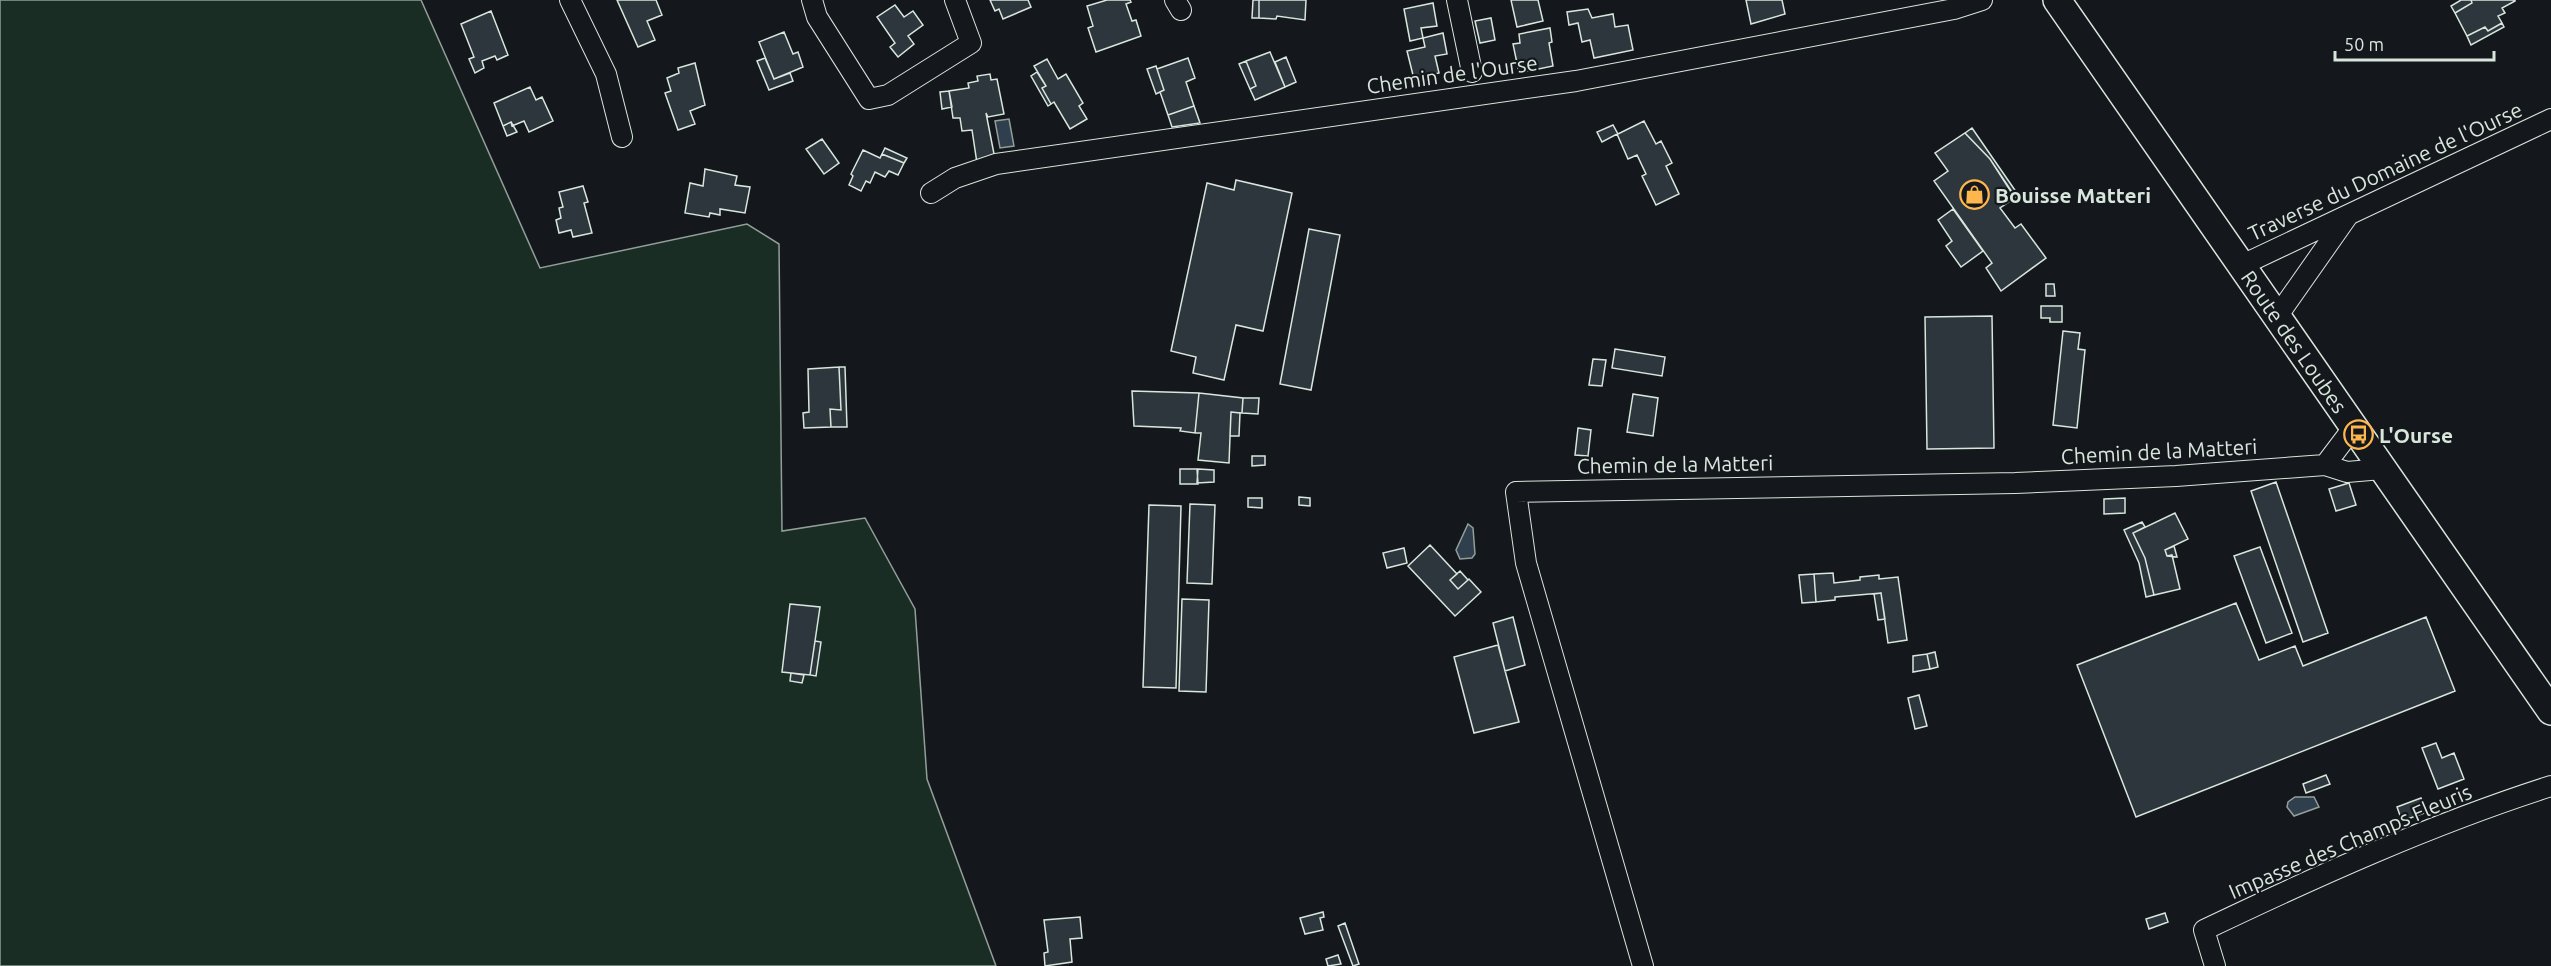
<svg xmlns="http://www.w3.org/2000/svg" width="2551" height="966" font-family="Ubuntu,sans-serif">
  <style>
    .green { fill: #1a2d24; stroke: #939e99; stroke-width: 1.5 }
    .water { fill: #2f3f4d; stroke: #939e99; stroke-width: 1.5 }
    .building { fill: #2c363c; stroke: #d8e6dc; stroke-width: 1.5 }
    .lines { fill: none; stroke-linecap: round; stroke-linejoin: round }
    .street-casing { stroke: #d8e6dc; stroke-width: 22 }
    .secondary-casing { stroke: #d8e6dc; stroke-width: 30 }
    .street { stroke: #14181c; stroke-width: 20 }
    .secondary { stroke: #14181c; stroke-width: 27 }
    .labels { text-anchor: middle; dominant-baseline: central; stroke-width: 4.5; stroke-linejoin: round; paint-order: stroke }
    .street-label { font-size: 21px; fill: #d8e6dc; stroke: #14181c }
    .poi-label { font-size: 21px; font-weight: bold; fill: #d8e6dc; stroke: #14181c; text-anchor: start }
  </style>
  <rect width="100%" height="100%" fill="#14181c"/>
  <path class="green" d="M0 0H421L540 268 747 224 779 244 782 531 865 518 915 609 927 779 996 966H0Z"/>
  <path class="water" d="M1009 119 1014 146 1000 148 995 121Z
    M1468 524 1473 528 1475 554 1472 558 1460 559 1456 550Z
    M2295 797H2314L2319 807 2294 816 2287 807 2288 802Z"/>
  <path class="building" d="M617 0H656L662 15 647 21 655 40 638 47Z
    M990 0H1028L1031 7 1003 19 999 9 995 11Z
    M1107 0H1130L1131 2 1126 4 1132 21 1136 20 1141 36 1096 52 1088 28 1093 26 1087 6Z
    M1253 0H1259V18H1252Z
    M1259 0H1306L1305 20 1277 16 1276 19 1259 18Z
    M1511 0H1538L1543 21 1517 27Z
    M1746 0H1782L1785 14 1751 24Z
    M2461 0H2471L2472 3 2455 13 2451 6Z
    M2471 0H2515V1L2502 8 2505 13 2498 16 2502 23 2488 31 2485 27 2467 36 2455 13 2472 3Z
    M1433 3 1437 26 1421 28 1423 38 1410 41 1404 9Z
    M895 5 904 17 913 11 923 25 908 36 914 44 898 57 890 47 895 43 877 17Z
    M1588 9 1592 18 1613 14 1615 27 1628 25 1633 50 1594 58 1590 40 1582 42 1578 23 1569 25 1567 12Z
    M491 11 508 55 497 60 495 56 482 61 484 68 475 73 469 59 474 57 461 24Z
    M1491 18 1495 40 1480 43 1475 21Z
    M2502 23 2504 27 2471 45 2467 36 2485 27 2488 31Z
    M1550 28 1552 42 1549 43 1553 66 1519 73 1513 44 1520 43 1519 34Z
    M784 32 793 54 798 52 803 67 774 79 759 42Z
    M1443 33 1447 54 1435 56 1439 73 1414 79 1407 51 1425 47 1423 38Z
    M1270 52 1285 87 1255 100 1250 89 1256 86 1246 61Z
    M1286 57 1296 82 1285 87 1275 62Z
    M765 58 774 79 790 73 793 81 769 90 757 61Z
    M1188 58 1195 78 1186 82 1194 106 1168 115 1160 92 1164 90 1157 69Z
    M1047 59 1058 79 1066 74 1083 103 1079 106 1087 119 1070 129 1054 102 1051 104 1042 88 1046 86 1034 66Z
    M1246 61 1256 86 1250 89 1239 64Z
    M695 63 705 105 690 111 695 124 678 130 665 93 671 91 667 78 679 73 678 68Z
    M1156 66 1164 90 1156 94 1147 69Z
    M1037 72 1046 86 1042 88 1051 104 1048 106 1031 76Z
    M990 74 991 80 997 79 1004 114 988 117 986 113 995 159 977 163 972 130 962 131 960 118H953L949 91 969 88 968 83 978 81 977 76Z
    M530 87 536 100 542 97 553 121 529 132 524 121 512 126 511 122 503 126 494 103Z
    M949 91 952 107 942 109 940 92Z
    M1194 106 1200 123 1172 127 1168 115Z
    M1644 121 1656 144 1661 141 1672 163 1666 166 1679 194 1656 205 1642 176 1646 174 1637 155 1628 159 1617 134 1602 142 1597 132 1613 125 1618 134Z
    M511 122 517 132 507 136 503 126Z
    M1972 128 2019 196 2015 198 1990 159 1965 133Z
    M1965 133 1990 159 2014 195 2015 198 2000 208 2015 228 2021 224 2046 258 2001 291 1986 268 1992 263 1934 181 1948 171 1935 153Z
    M822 139 839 163 824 174 806 149Z
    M885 148 907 158 904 163 882 154Z
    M863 150 880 158 882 154 904 163 898 175 889 171 885 177 875 172 870 183 866 181 861 191 849 185 853 176 851 174Z
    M705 169 737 176 735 185 750 187 745 213 720 209V215L710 213 709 217 685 213 690 183 703 186Z
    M1236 180 1292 193 1263 331 1236 325 1224 380 1193 373 1196 357 1171 351 1207 183 1234 190Z
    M583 186 588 202 584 203 592 233 573 237 571 230 559 233 556 220 561 218 559 208 563 207 559 192Z
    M1953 209 1983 251 1961 267 1946 246 1952 241 1938 220Z
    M1309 229 1340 235 1311 390 1280 384Z
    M2046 284H2054L2055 296H2046Z
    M2041 306H2062V322H2050V318H2041Z
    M1992 316 1994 448 1927 449 1925 317Z
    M2063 331 2080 333 2078 349 2085 350 2077 428 2053 425Z
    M1615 349 1665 357 1662 376 1612 368Z
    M1593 359 1606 360 1602 386 1589 385Z
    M839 367H845L847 427H831L830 409 841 410Z
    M839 367 841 410 830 409 831 427 804 428 803 413 809 412 808 369Z
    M1132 391 1199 393 1195 433 1180 431 1181 428 1134 426Z
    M1199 393 1243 398 1242 413 1231 412 1229 463 1198 460 1201 433H1195Z
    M1633 394 1658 398 1653 436 1627 432Z
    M1243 398H1259L1258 414 1242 413Z
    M1231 412 1240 413 1239 436H1230Z
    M1578 428 1591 430 1588 456 1575 455Z
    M1252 456H1265V465L1252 466Z
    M1180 469H1197L1198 484H1180Z
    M1198 469 1214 470V482L1197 483Z
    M2276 482 2328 633 2303 642 2251 491Z
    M2349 483 2356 505 2336 511 2329 489Z
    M1299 497 1310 498V506L1299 505Z
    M1248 498H1262V508L1248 507Z
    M2125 498V513L2104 514V499Z
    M1190 504 1215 505 1212 584 1187 583Z
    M1149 505 1181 506 1176 688 1143 687Z
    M2175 513 2188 539 2165 550 2167 556 2172 555 2180 589 2154 595 2145 558 2133 533Z
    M2142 522 2145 527 2133 533 2145 558 2154 595 2146 597 2139 563 2124 530Z
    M1430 545 1457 574 1450 580 1458 589 1469 579 1481 592 1455 616 1408 566Z
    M2174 546 2177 557 2167 556 2165 550Z
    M2260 547 2292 633 2266 643 2234 556Z
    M1404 548 1407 563 1387 568 1383 553Z
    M1460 571 1468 580 1458 589 1450 580Z
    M1833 573 1834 583 1860 580V577L1879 575V579L1898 577 1907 640 1888 643 1881 593 1835 597V600L1816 602 1814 574Z
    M1814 574 1816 602 1802 603 1799 575Z
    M1881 593 1885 619 1878 620 1874 594Z
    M1182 599 1209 600 1206 692 1179 691Z
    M2236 603 2259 660 2295 646 2303 666 2426 617 2455 691 2136 817 2077 665Z
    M790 604 820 607 810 675 782 672Z
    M1513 617 1525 665 1505 671 1493 623Z
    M815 641 821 642 816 676 810 675Z
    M1498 645 1519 722 1474 733 1454 657Z
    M1935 652 1938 667 1930 669 1927 654Z
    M1927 654 1930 669 1913 672V656Z
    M791 673 804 675 802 683 790 681Z
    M1919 695 1927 726 1915 729 1908 698Z
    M2436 743 2442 758 2454 753 2464 779 2438 789 2422 748Z
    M2326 775 2330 784 2306 793 2303 784Z
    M2421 798 2427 812 2402 821 2397 807Z
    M1323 912 1324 917 1320 918 1323 930 1305 934 1300 918Z
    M2165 913 2168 922 2149 929 2146 919Z
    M1080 917 1082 938 1070 939 1072 962 1045 966 1044 953 1048 952 1044 920Z
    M1345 923 1359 964 1353 966 1338 926Z
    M1338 955 1341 964 1328 966 1326 959Z"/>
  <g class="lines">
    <defs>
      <path id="street" d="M570 0 606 74 622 137
        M812 0 817 17 869 99 888 95 971 43 955 0
        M1175 0 1181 10
        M1457 0 1472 72
        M931 193 955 178 996 164 1576 81 1954 9 1982 0
        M2240 266 2551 119
        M2276 318 2347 217
        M2353 428 2325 465 2347 472 2382 469
        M1643 966 1526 563 1516 492 2015 483 2176 476 2325 465
        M2215 966 2204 930C2317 876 2432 824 2551 786"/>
      <g id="secondary">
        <path id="s1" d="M2057 0 2551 711"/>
      </g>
    </defs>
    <use href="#street" class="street-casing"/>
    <use href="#secondary" class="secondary-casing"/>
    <use href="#street" class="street"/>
    <use href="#secondary" class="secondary"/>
  </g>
  <defs>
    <symbol id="shop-ring" viewBox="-11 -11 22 22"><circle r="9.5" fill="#14181c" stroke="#ffb74d" stroke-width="1.5"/><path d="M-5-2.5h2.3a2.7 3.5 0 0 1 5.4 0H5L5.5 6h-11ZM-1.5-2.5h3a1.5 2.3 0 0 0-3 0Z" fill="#ffb74d"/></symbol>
    <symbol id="bus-ring" viewBox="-11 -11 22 22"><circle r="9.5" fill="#14181c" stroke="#ffb74d" stroke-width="1.5"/><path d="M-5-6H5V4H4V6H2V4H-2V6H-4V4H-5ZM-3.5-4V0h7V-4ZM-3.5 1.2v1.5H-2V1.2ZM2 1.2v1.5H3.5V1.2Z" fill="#ffb74d"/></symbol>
  </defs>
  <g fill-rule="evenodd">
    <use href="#shop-ring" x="1958" y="178" width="33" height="33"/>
    <use href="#bus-ring" x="2342" y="418" width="33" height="33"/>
  </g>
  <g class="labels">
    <g class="street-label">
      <text transform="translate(1452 74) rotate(-8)">Chemin de l'Ourse</text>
      <text transform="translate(2385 171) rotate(-25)">Traverse du Domaine de l'Ourse</text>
      <text stroke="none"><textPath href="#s1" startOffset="416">Route des Loubes</textPath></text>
      <text transform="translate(2159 451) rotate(-3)">Chemin de la Matteri</text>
      <text transform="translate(1675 464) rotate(-1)">Chemin de la Matteri</text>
      <text transform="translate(2350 841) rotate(-23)">Impasse des Champs Fleuris</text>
    </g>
    <g class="poi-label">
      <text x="1995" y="195">Bouisse Matteri</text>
      <text x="2379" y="435">L'Ourse</text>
    </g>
  </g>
  <path d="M2335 51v9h159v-9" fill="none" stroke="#d8e6dc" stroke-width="3"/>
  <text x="2344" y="51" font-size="18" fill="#d8e6dc" stroke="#14181c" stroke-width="4.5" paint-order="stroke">50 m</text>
</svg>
